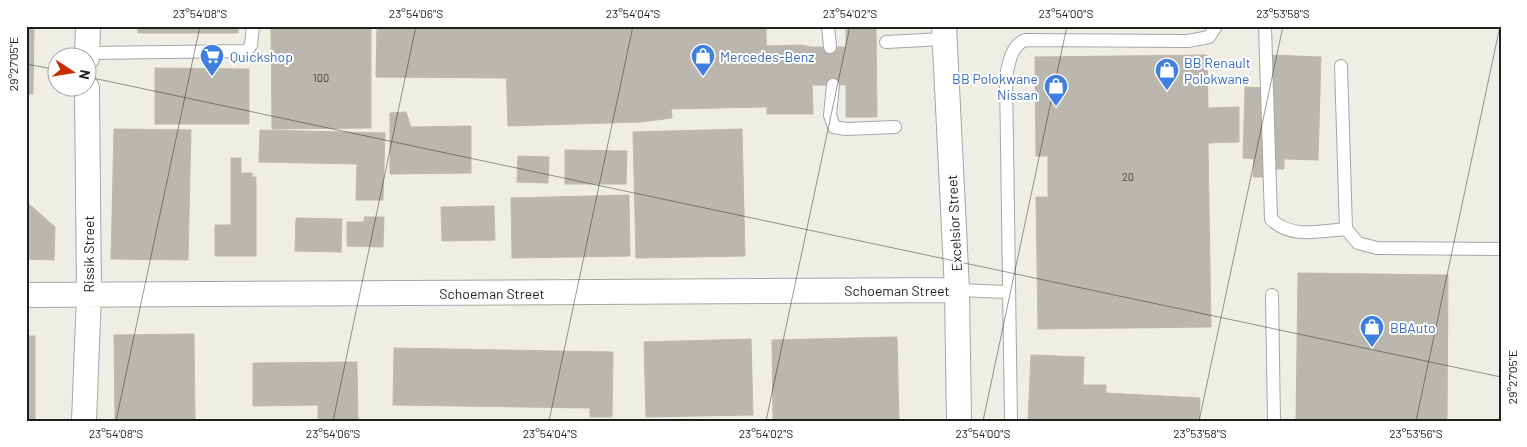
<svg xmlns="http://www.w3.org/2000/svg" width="1527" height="447" font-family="Barlow,sans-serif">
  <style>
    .building { fill: #bcb7ae; stroke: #c1b8a7 }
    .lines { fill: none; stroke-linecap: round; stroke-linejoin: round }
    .service-casing { stroke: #a6a6a6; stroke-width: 14 }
    .minor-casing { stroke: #a6a6a6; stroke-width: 26 }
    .service { stroke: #fff; stroke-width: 12 }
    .minor { stroke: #fff; stroke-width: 24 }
    .ticks { fill: none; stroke: #1f1f1f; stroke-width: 1; stroke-opacity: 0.45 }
    .labels { text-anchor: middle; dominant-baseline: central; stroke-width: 4; stroke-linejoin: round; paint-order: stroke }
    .number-label { font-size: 11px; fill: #464543 }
    .shop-label { font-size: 14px; fill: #366cbe; stroke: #fff; text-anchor: start }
    .street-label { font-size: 14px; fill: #1f1f1f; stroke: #fff }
    .neatline { fill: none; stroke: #1f1f1f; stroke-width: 2 }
    .ticks-label { font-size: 12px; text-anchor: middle; fill: #1f1f1f }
  </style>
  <rect width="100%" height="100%" fill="#efeee5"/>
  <path class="building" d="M26 26H34L33 94H26Z
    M138 26H238V33H138Z
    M271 26H371V128L272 129Z
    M377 26H505L507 78 376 77Z
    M505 26H638L641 122 508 126Z
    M638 26H766L767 107 671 109 672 118 641 122Z
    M846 26H876L877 117H846V85H811V47H846Z
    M801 45 811 47 813 114H767L766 46Z
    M1207 55 1208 108 1239 107V142L1208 143 1211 327 1038 329 1036 197H1048V156H1036L1035 57Z
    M1269 55 1321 57 1318 160 1284 159V169H1266V177H1253L1254 159 1243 158 1245 87 1268 88Z
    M155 68 249 69V124H155Z
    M406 112 411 127 471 126V173L390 174V113Z
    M114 129 191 130 188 260 111 259Z
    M742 129 745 256 636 258 633 132Z
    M260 130 385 133 383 200H356L357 164 259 162Z
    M565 150 627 151 626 184H565Z
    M518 156 549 157 548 183 517 182Z
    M231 158H241V173H252V177H256V256H215V225H231Z
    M629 195 630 256 512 258 511 198Z
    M29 204 55 227 54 260 26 259V208Z
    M494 206 495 240 442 241 441 207Z
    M364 217H384L383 247 347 246V222H364Z
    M296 218 342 219 341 252 295 251Z
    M1298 273 1448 275 1447 421H1296Z
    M194 334 195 421H115L114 335Z
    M26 336H35V421H26Z
    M897 337 899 421H773L772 340Z
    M751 339 753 415 646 417 644 342Z
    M394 348 613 352 612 417H590V408L393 405Z
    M1031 355 1084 357 1083 385H1106V393L1200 398 1199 421H1028Z
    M357 362 358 421H318V405L253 406V363Z"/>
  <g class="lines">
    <defs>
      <path id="service" d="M828 26 830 47
        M1265 26 1271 219C1290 239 1320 231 1346 229
        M886 42 944 39
        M87 53 247 51 251 45 253 26
        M1341 66 1346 229 1358 243 1377 248 1501 249
        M833 85 830 115 834 127 846 129 895 127
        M957 290 1007 292
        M1272 295 1274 421
        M1011 421 1006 76C1009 63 1011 46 1025 40L1188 41 1209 37 1216 26"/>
      <path id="minor" d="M944 26 957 290 959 421
        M87 58 88 26
        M26 295 957 290
        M84 421 89 295 87 88"/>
    </defs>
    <use href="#service" class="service-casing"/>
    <use href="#minor" class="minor-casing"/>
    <use href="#service" class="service"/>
    <use href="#minor" class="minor"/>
  </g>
  <path class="ticks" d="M26 64 58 70M88 77 1501 377M116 421 200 26M333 421 416 26M549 421 633 26M766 421 850 26M983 421 1067 26M1199 421 1283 26M1416 421 1500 26"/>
  <defs>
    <symbol id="supermarket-pin" viewBox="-11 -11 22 30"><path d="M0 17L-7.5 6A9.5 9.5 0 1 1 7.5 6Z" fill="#3f7fe0" stroke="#fff"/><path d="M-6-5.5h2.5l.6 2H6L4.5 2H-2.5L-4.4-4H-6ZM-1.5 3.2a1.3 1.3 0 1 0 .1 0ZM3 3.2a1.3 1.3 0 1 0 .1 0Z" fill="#fff"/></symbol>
    <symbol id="shop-pin" viewBox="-11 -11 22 30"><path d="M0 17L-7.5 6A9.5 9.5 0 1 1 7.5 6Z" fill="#3f7fe0" stroke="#fff"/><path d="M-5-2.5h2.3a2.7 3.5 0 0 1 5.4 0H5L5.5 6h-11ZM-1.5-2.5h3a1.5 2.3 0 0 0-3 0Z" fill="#fff"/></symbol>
  </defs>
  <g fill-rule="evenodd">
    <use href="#supermarket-pin" x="198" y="42" width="28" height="38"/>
    <use href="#shop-pin" x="689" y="42" width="28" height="38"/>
    <use href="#shop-pin" x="1153" y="56" width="28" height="38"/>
    <use href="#shop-pin" x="1042" y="72" width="28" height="38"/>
    <use href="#shop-pin" x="1358" y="313" width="28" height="38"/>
  </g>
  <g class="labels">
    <g class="number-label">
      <text x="321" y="77">100</text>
      <text x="1128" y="176">20</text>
    </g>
    <g class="shop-label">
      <text x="230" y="56">Quickshop</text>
      <text x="720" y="56">Mercedes-Benz</text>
      <text x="1184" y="62">BB Renault<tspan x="1184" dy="16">Polokwane</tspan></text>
      <text x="1038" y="78" text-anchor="end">BB Polokwane<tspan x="1038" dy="16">Nissan</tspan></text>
      <text x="1390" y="327">BBAuto</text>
    </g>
    <g class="street-label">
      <text transform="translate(954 223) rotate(-93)">Excelsior Street</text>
      <text transform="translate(88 254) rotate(-90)">Rissik Street</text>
      <text x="897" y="290">Schoeman Street</text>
      <text x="492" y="293">Schoeman Street</text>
    </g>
  </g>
  <rect width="1527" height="447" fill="none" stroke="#ffffff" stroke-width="55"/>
  <g transform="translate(72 72) rotate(102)"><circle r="24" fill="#ffffff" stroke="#a5a5a5"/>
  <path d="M0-4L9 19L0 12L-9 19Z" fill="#cc2a01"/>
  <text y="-8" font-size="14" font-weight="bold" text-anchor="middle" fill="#1f1f1f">N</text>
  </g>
  <rect x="28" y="28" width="1472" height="392" class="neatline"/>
  <g class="ticks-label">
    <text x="200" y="18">23°54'08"S</text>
    <text x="416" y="18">23°54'06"S</text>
    <text x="633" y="18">23°54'04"S</text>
    <text x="850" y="18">23°54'02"S</text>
    <text x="1066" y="18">23°54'00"S</text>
    <text x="1283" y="18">23°53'58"S</text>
    <text transform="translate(14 64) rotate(-90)" y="4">29°27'05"E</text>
    <text transform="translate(1513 377) rotate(-90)" y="4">29°27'05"E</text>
    <text x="116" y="438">23°54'08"S</text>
    <text x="333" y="438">23°54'06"S</text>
    <text x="550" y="438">23°54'04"S</text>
    <text x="766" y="438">23°54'02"S</text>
    <text x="983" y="438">23°54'00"S</text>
    <text x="1200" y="438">23°53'58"S</text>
    <text x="1416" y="438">23°53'56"S</text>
  </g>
</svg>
